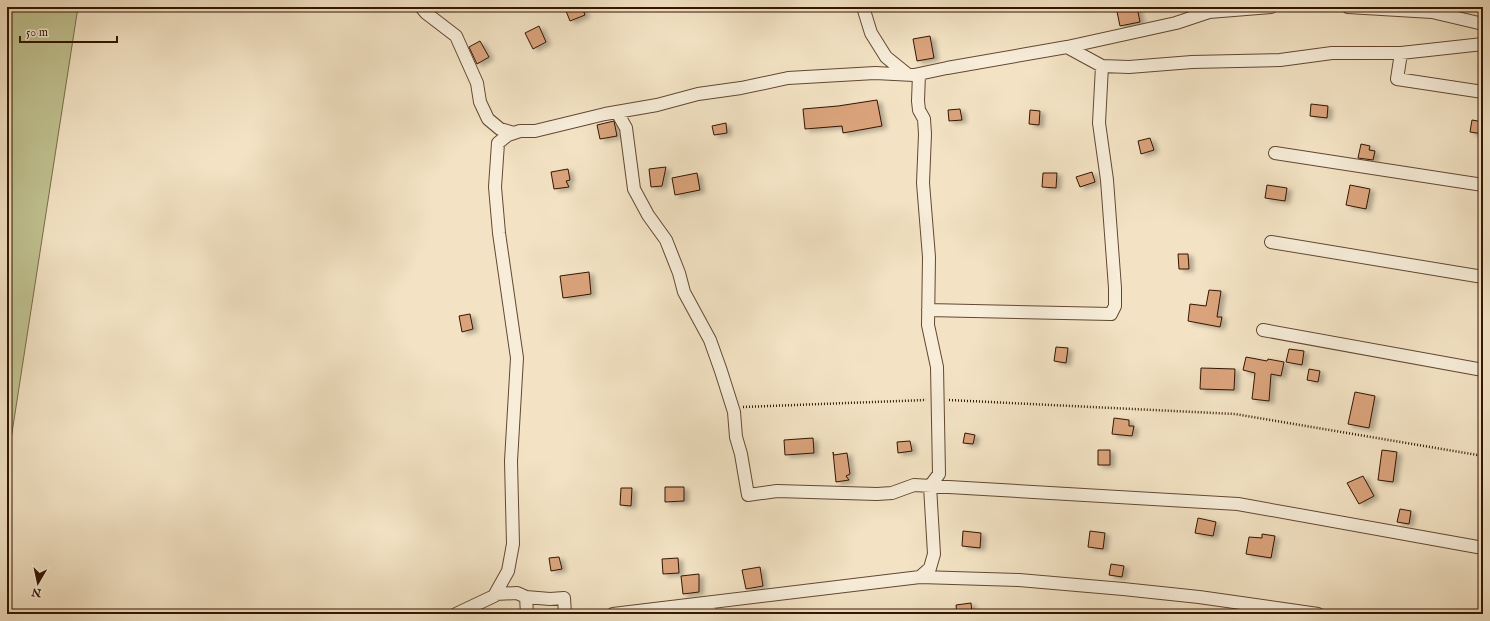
<svg xmlns="http://www.w3.org/2000/svg" width="1490" height="621" font-family="'IM FELL English',serif">
  <style>
    .green { fill: #c0c290; stroke: #7a6c48 }
    .building { fill: #daa37b; stroke: #331501; filter: url(#shadow) }
    .lines { fill: none; stroke-linecap: round; stroke-linejoin: round }
    .street-casing { stroke: #634832; stroke-width: 14 }
    .path { stroke: #331501; stroke-width: 2.5; stroke-dasharray: 1 2; stroke-linecap: butt }
    .street { stroke: #f7edd9; stroke-width: 12 }
  </style>
  <defs>
    <filter id="shadow"><feDropShadow dx="4.5" dy="2.5" stdDeviation="2" flood-color="#0004"/></filter>
  </defs>
  <rect width="100%" height="100%" fill="#f3e3c4"/>
  <filter id="stains"><feTurbulence type="fractalNoise" baseFrequency=".005" numOctaves="4"/><feColorMatrix values="0 0 0 0 .2 0 0 0 0 .09 0 0 0 0 .02 0 0 0 .5 -.17"/></filter>
  <radialGradient id="worn" r=".72"><stop offset=".6" stop-color="#630" stop-opacity="0"/><stop offset="1" stop-color="#630" stop-opacity=".3"/></radialGradient>
  <path class="green" d="M7 7H78L7 465Z"/>
  <path class="building" d="M576 7H582L585 15 570 21 566 11Z
    M1116 7H1137L1140 22 1120 26Z
    M539 26 546 42 533 49 525 33Z
    M930 36 934 58 917 61 913 39Z
    M480 41 489 57 477 64 469 47Z
    M877 100 882 126 843 133 842 126 805 129 803 109 838 106Z
    M1311 104 1328 106 1327 118 1310 116Z
    M960 109 962 120 949 121 948 110Z
    M1030 110 1040 111 1039 125 1029 124Z
    M1472 120 1483 122V134L1470 132Z
    M614 121 617 136 600 139 597 125Z
    M726 123 727 133 714 135 712 126Z
    M1150 138 1154 150 1141 154 1138 141Z
    M1361 144 1370 146 1369 150 1375 151 1373 160 1358 158Z
    M666 167 662 186 651 187 649 169Z
    M568 169 570 180 566 181 569 187 554 189 551 172Z
    M1092 172 1095 182 1080 187 1076 177Z
    M697 173 700 190 675 195 672 178Z
    M1043 173H1057L1056 188 1042 187Z
    M1267 185 1287 188 1285 201 1265 198Z
    M1350 185 1370 189 1366 209 1346 205Z
    M1178 254H1188L1189 269H1179Z
    M589 272 591 294 563 298 560 276Z
    M1209 290 1221 291 1217 317H1222L1220 327 1188 321 1190 304 1206 306Z
    M470 314 473 329 462 332 459 316Z
    M1056 347 1068 348 1066 363 1054 361Z
    M1289 349 1304 351 1302 365 1286 362Z
    M1246 357 1267 361 1268 359 1284 362 1281 376 1271 374 1269 401 1252 399 1255 373 1243 370Z
    M1201 368 1235 369 1234 390 1200 389Z
    M1309 369 1320 371 1318 382 1307 380Z
    M1355 392 1375 396 1369 428 1348 424Z
    M1114 418 1129 420V426H1134L1132 436 1112 434Z
    M965 433 975 435 973 444 963 443Z
    M813 438 814 453 785 455 784 440Z
    M910 441 912 451 898 453 897 442Z
    M1098 450H1110V465H1098Z
    M1382 450 1397 452 1393 482 1378 480Z
    M833 452 834 455 847 453 850 474 846 476 849 480 836 482Z
    M1363 476 1374 496 1359 504 1347 483Z
    M665 487H684V501L665 502Z
    M621 488H632L631 506 620 505Z
    M1400 509 1411 511 1409 524 1397 522Z
    M1198 518 1216 522 1213 536 1195 533Z
    M963 531 981 533 980 548 962 546Z
    M1090 531 1105 533 1103 549 1088 547Z
    M1262 534 1275 536 1271 558 1246 554 1249 537 1262 538Z
    M559 557 562 569 551 571 549 558Z
    M678 558 679 573 663 574 662 559Z
    M1111 564 1124 566 1122 577 1109 575Z
    M760 567 763 586 746 589 742 570Z
    M699 574V592L683 594 681 576Z
    M971 603 972 614H957L956 605Z"/>
  <g class="lines">
    <defs>
      <path id="street" d="M421 7 426 13 456 36 477 83 480 102 488 119 500 129 514 133
        M863 7 871 33 886 57 907 74
        M1348 7 1432 12 1483 24
        M1067 47 1176 23 1209 12 1271 7
        M1401 53 1397 79 1483 92
        M919 74 918 101 919 110 924 119 925 134 923 183 929 257 928 325 937 367 939 474 930 486 934 554 930 568 920 577
        M617 112 626 128 634 189 648 215 666 240 679 273 684 292 710 340 721 371 734 412 736 437 741 454 748 495 777 491 877 494 892 493 914 485 1238 504 1483 548
        M1275 153 1483 185
        M1271 242 1483 277
        M928 310 1111 314 1115 306V288L1107 180 1099 123 1102 66
        M1263 330 1483 370
        M495 594 517 593 526 597 527 614
        M526 597 550 599 564 598 565 614
        M456 614 494 596 508 571 513 544 511 461 517 358 499 233 495 187 498 143 508 135 520 131H535L605 114 657 105 698 94 741 88 788 78 875 73 914 75 947 68 1067 47 1102 66 1129 67 1192 62 1280 60 1332 53H1401L1483 44
        M613 614 920 577 1019 580 1123 589 1199 597 1318 614
        M705 614 712 602"/>
    </defs>
    <use href="#street" class="street-casing"/>
    <path class="path" d="M949 400 1235 414 1483 456
      M743 407 926 400"/>
    <use href="#street" class="street"/>
  </g>
  <rect width="1490" height="621" fill="none" stroke="#f3e3c4" stroke-width="24"/>
  <rect x="8" y="8" width="1474" height="605" fill="none" stroke="#331501" stroke-width="2"/>
  <rect x="12" y="12" width="1466" height="597" fill="none" stroke="#331501"/>
  <g transform="translate(38 583) rotate(189)" stroke="#f7edd9" stroke-width="3" paint-order="stroke">
  <path d="M0-3L7 15L0 10L-7 15Z" fill="#331501"/>
  <text y="-6" font-size="11" font-weight="bold" text-anchor="middle" fill="#331501">N</text>
  </g>
  <path d="M20 36v6h97v-6" fill="none" stroke="#331501" stroke-width="2"/>
  <text x="26" y="36" font-size="12" fill="#331501" stroke="#f7edd9" stroke-width="3" paint-order="stroke">50 m</text>
  <rect width="100%" height="100%" filter="url(#stains)"/>
  <rect width="100%" height="100%" fill="url(#worn)"/>
</svg>
